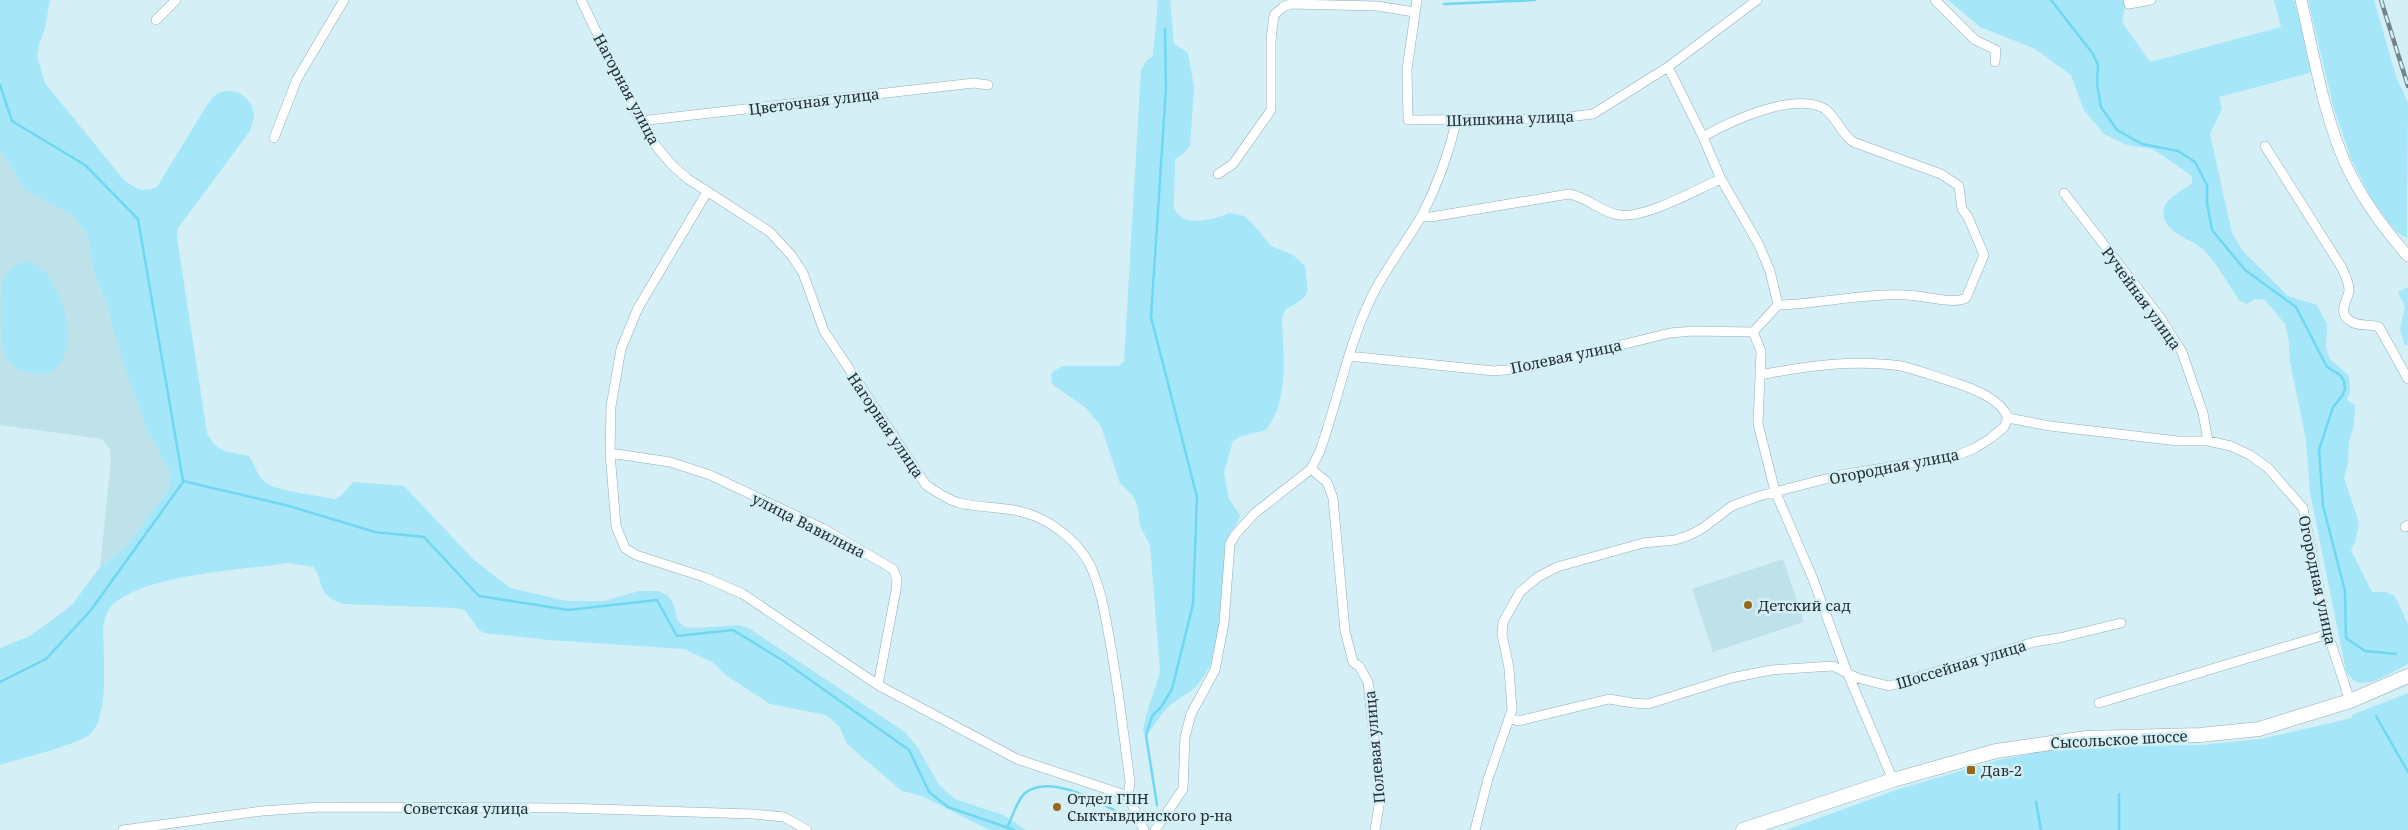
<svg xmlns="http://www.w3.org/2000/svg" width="2408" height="830" font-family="'Noto Serif',serif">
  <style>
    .built { fill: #bfe2ea }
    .green { fill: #a5e7f8 }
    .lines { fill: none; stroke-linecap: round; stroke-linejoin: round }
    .stream { stroke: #6fd7f0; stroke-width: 2.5 }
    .minor-casing { stroke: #94adb4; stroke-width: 10 }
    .tertiary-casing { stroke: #94adb4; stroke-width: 12 }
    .primary-casing { stroke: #94adb4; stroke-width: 15 }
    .minor { stroke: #fff; stroke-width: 9 }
    .tertiary { stroke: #fff; stroke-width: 11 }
    .primary { stroke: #fff; stroke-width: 14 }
    .rail-casing { stroke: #738589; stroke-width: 4.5 }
    .rail { stroke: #d4eff6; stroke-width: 2.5; stroke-dasharray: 8; stroke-linecap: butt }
    .poi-dot { fill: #98671a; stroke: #d4eff6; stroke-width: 2 }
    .labels { text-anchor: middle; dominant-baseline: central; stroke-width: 5; stroke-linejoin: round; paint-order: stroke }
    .street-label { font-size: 15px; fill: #242e31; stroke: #d4eff6 }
    .poi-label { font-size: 15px; fill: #242e31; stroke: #d4eff6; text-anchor: start }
  </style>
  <rect width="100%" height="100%" fill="#d4eff6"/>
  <path class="built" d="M0 149 25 190 72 215 88 237 93 271 107 305 147 430 171 473 168 489 128 545 100 567 111 461 110 449 102 439 0 425Z
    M1783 559 1804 622 1713 652 1692 589Z"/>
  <path class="green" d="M0 0H50L45 28 39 44 37 56 45 83 124 180C136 189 143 193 157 187L207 105C210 102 213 96 217 94 234 85 253 97 254 116 254 120 251 126 250 131L178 228 177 238 207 433C216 453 230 452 249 456 255 464 257 477 266 483 277 491 320 496 335 499L341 496 353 482 404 486 473 559 510 588 567 601H604L639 591H659L667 595 673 603 678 621 685 627 696 628 739 625 750 629 905 732 918 748 939 785 955 799 1003 815 1026 830H989L922 796 902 791 847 744 839 726 826 715 770 704 727 676 712 662 684 649 549 640 484 633 479 630 465 610 456 608 343 604C317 595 325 586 314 567L288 563C243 570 146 574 112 605 107 611 105 619 103 626 103 652 110 717 90 734 78 745 18 759 0 765V648L30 636 72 605 100 567 128 545 168 489 171 473 147 430 123 363 107 305 93 271 88 236 72 215 25 190 0 149Z
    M1158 0H1170L1174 44 1188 53 1194 87 1190 146 1184 153 1175 159 1174 209C1176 211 1179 216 1182 218 1195 224 1217 219 1229 213L1244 216 1254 225 1271 246 1293 255 1305 266C1308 295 1313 295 1286 309L1282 318C1283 356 1290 398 1266 430L1242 436 1233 441 1224 473 1229 499 1240 515C1238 527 1228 533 1227 541 1220 584 1228 644 1202 679 1193 693 1178 697 1167 708 1159 716 1155 727 1146 735L1143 732C1145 711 1155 692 1160 671L1150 545 1140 526 1138 508 1133 496 1120 483 1101 426 1086 408 1052 384 1051 374 1055 370 1063 366H1119L1124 361 1141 70 1147 60 1153 56Z
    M1948 0H2123L2125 7 2122 22 2150 62 2281 27 2274 0H2294L2313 72 2219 97 2222 109 2210 134 2232 233 2242 250 2288 296 2317 305 2327 324 2326 348 2330 359 2349 376 2350 391 2347 400 2355 405 2354 425 2349 441 2348 462 2344 478 2359 523 2356 540 2351 550 2372 592H2386L2395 596 2408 624V664C2390 673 2358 697 2346 671L2310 492 2306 440 2290 362 2289 342 2285 324 2265 300 2255 299 2247 304 2239 300C2229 285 2219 267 2206 252 2195 239 2158 233 2164 208 2167 197 2185 190 2192 183V176L2153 149 2127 145 2104 134 2084 110 2071 75 2035 49 1980 27Z
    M2308 0H2374L2396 76 2408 103 2407 238 2396 232 2372 200 2352 161 2334 109Z
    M29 261C34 264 41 268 45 272 63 292 79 344 58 365 55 369 50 372 46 375 30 373 14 372 5 357 0 346 0 292 3 281 8 269 16 262 29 261Z
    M2408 287V345H2405L2400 330 2405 307 2398 292Z
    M2408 693V830H1786L1899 789 1998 760 2039 752 2089 747 2201 745 2261 739 2352 718V715Z"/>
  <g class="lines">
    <path class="stream" d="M2051 0 2093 54 2098 65 2097 84 2101 107 2117 130 2142 144 2178 151 2195 162 2207 185V203L2212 230 2245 270 2296 307 2327 367 2340 375 2344 381 2345 389 2342 396 2333 407 2319 450 2323 506 2345 591 2346 638 2365 651 2396 654
      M1444 4 1535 0
      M0 85 12 121 85 165 138 219 183 481 289 506 375 532 424 537 479 596 568 610 657 600 677 636 733 630 785 662 909 750 929 792 948 807 1014 830
      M0 682 46 659 91 610 183 482
      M2376 716 2408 772
      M2036 802 2041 830
      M1157 805 1146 735 1152 716 1161 707 1172 689 1193 604 1197 497 1151 317 1166 88 1165 29
      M1007 828C1012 818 1017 800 1025 793 1050 773 1099 802 1123 815
      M2119 830V794"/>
    <defs>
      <path id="minor" d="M581 0 640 121 656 146 672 165 688 179 770 232 792 256 803 273 824 331 926 485C937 492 946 499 959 503 985 509 1012 506 1037 517 1058 526 1080 545 1090 565 1100 586 1104 609 1108 631 1118 681 1123 731 1130 782L1128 796 1144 830
        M1417 0 1407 69 1408 120 1551 119 1593 114 1668 67 1757 0
        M1935 0 1975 40 1996 50 1995 62
        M2128 0 2129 4 2151 0
        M156 20 176 0
        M1668 67 1703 137 1721 179 1758 243 1770 271 1778 305 1753 332
        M640 121 974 83 988 85
        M1703 137C1730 121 1795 91 1825 109 1836 117 1841 133 1853 142L1941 174 1959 186 1962 209 1968 217 1984 255 1966 298C1953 305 1923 295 1906 295 1863 293 1821 304 1778 305
        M274 138 297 79 344 0
        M2265 146 2342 268C2345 275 2349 282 2349 290 2349 299 2335 313 2352 322 2361 327 2369 323 2379 327L2408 379
        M1218 174 1233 164 1271 110V40L1274 15 1283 7 1290 4 1377 6 1414 12
        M707 192 638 308 621 349 611 406 610 453 616 526 625 548 636 555 704 577 743 594 878 685 1017 759 1128 796
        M2064 193 2159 316 2182 352 2203 413 2208 441
        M1421 216 1431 217 1569 194C1588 197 1600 212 1619 215 1645 219 1695 190 1721 179
        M1753 332 1761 351 1758 424 1775 491 1813 579 1847 672 1893 780
        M1349 356 1494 371 1527 368 1670 333 1693 331 1753 332
        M1760 375C1806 366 1854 359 1901 366 1919 370 1938 378 1956 383 1974 389 2001 399 2008 418
        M610 453 670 462 710 475 822 528 893 569 897 579 896 590 878 685
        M1311 469 1327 482 1333 498 1345 631 1353 662 1359 666 1368 682 1380 799 1375 830
        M2405 527 2408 525
        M2099 703 2328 634
        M1511 719 1518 721 1609 699 1633 703 1648 704 1731 678 1771 670 1833 666 1857 678 1889 686 2034 642 2059 638 2121 623
        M123 830 262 811 320 807 565 808 753 814 784 817 807 830
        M1155 830 1183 789 1185 737 1191 714 1215 670 1224 623 1230 544 1235 535 1255 513 1311 469 1320 451C1338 400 1348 345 1372 296 1386 268 1406 243 1422 215 1438 184 1449 153 1457 119
        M1475 830 1488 779 1512 710 1509 668 1502 634 1503 622 1520 592 1538 577 1557 567 1643 543 1675 540 1690 535 1703 528 1732 506 1759 496 1841 475 1956 456 1975 448 1991 438 2004 427 2008 418 2050 426 2178 441H2208L2231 446 2250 455 2268 468 2303 508 2328 634 2350 701"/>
      <path id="tertiary" d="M2301 0C2314 55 2323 113 2346 165 2362 199 2384 229 2408 256"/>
      <path id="primary" d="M1743 830 1893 780 1996 751 2086 738 2200 735 2259 729 2350 701 2408 676"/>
    </defs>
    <use href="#minor" class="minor-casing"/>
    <use href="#tertiary" class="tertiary-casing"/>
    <use href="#primary" class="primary-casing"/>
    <use href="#minor" class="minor"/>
    <use href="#tertiary" class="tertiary"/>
    <use href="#primary" class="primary"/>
    <defs>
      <path id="rail" d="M2381 0 2408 86"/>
    </defs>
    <use href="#rail" class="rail-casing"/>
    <use href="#rail" class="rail"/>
  </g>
  <g class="poi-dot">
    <circle cx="1748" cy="605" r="5"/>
    <rect x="1966" y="765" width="10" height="10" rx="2.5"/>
    <circle cx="1057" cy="807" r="5"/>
  </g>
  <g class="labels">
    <g class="street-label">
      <text transform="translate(627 89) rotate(62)">Нагорная улица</text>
      <text transform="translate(814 101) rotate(-7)">Цветочная улица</text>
      <text transform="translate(1510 118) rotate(-2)">Шишкина улица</text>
      <text transform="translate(2142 298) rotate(54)">Ручейная улица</text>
      <text transform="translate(1566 356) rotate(-12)">Полевая улица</text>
      <text transform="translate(886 425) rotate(56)">Нагорная улица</text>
      <text transform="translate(1894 466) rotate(-11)">Огородная улица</text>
      <text transform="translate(809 525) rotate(27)">улица Вавилина</text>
      <text transform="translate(2318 580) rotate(78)">Огородная улица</text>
      <text transform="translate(1961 664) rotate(-17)">Шоссейная улица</text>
      <text transform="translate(2119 739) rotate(-3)">Сысольское шоссе</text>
      <text transform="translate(1374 747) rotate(-95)">Полевая улица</text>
      <text x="466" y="808">Советская улица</text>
    </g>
    <g class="poi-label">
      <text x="1758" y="605">Детский сад</text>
      <text x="1981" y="770">Дав-2</text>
      <text x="1067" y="798">Отдел ГПН<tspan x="1067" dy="17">Сыктывдинского р-на</tspan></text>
    </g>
  </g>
</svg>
